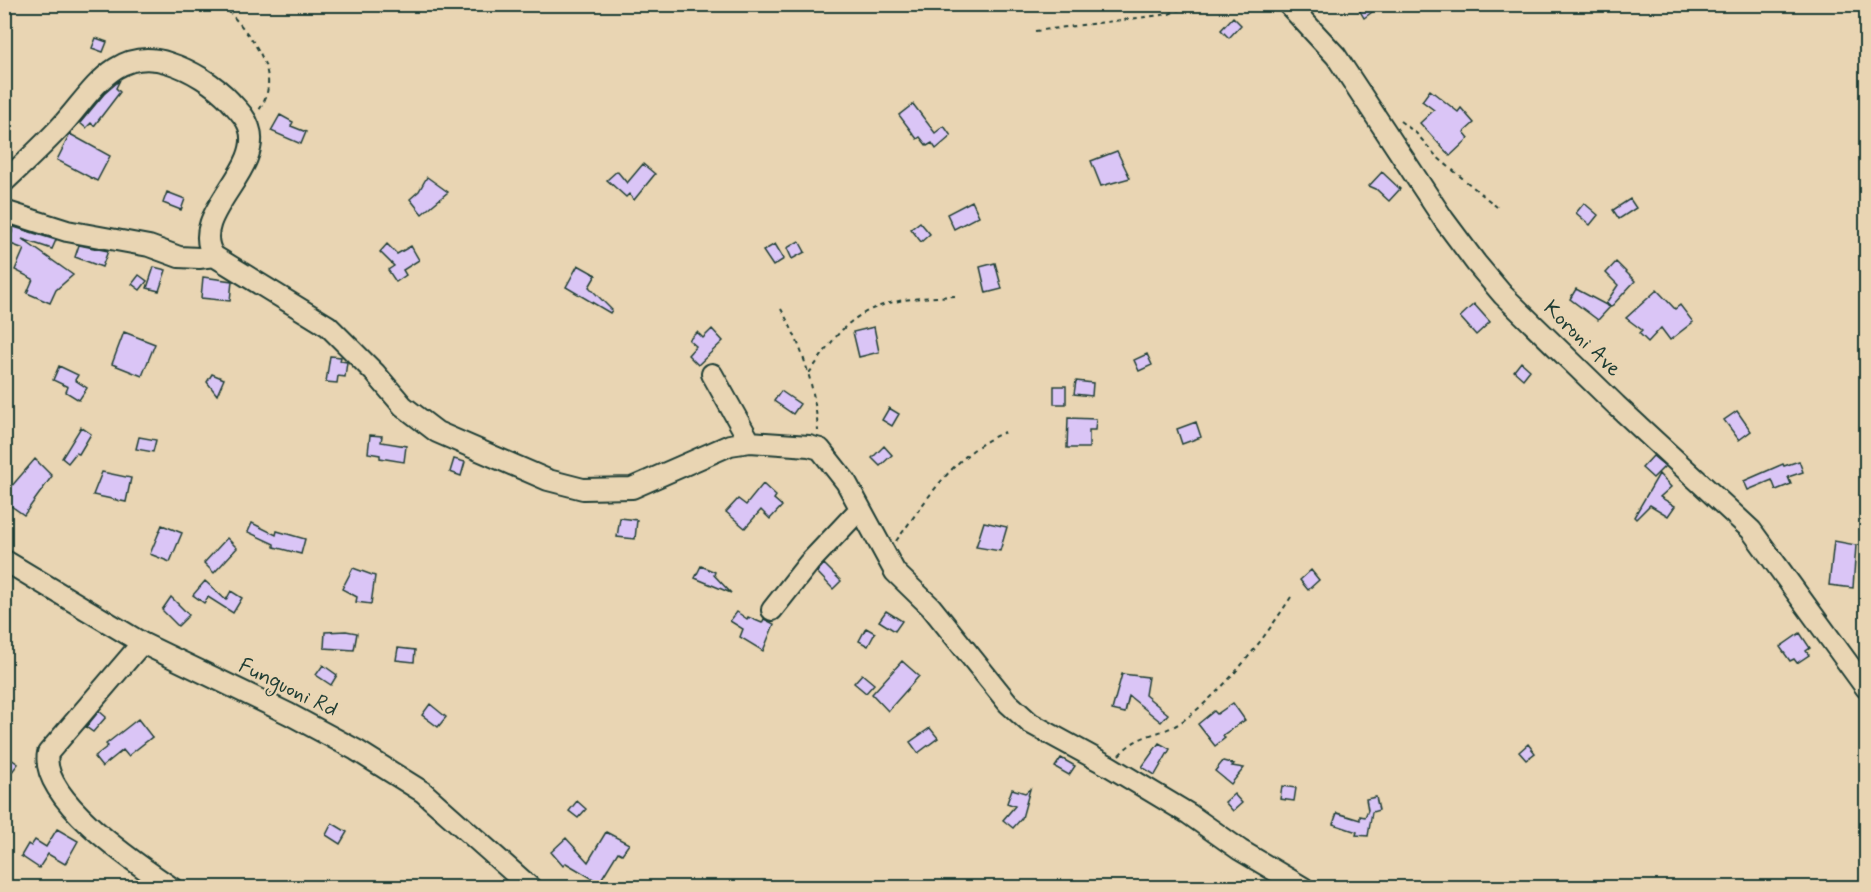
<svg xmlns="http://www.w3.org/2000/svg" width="1871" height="892" font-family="Mynerve,sans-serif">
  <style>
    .building { fill: #dac5f6; stroke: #1f3d34; stroke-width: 1.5 }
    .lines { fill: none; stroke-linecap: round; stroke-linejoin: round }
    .minor-casing { stroke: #1f3d34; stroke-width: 24 }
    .path { stroke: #1f3d34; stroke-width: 2; stroke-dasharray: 4.5 4.5; stroke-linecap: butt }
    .minor { stroke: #e9d5b3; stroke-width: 20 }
    .labels { text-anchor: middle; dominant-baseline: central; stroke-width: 4.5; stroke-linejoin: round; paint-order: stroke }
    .street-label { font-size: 22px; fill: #1f3d34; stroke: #e9d5b3 }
  </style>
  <rect width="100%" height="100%" fill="#e9d5b3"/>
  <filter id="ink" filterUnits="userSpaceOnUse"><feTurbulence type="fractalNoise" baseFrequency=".0167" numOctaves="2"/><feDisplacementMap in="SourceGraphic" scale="12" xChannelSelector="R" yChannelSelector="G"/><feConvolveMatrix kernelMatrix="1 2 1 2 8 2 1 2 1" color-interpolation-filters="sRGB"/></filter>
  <g filter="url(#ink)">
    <path class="building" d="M1356 4H1383L1364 18Z
      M1233 17 1241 25 1229 38 1221 30Z
      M96 38 107 42 103 52 92 48Z
      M120 80 116 88 120 92 94 126 91 123 86 128 80 123 104 94Z
      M1430 90 1458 112 1461 108 1474 123 1464 132 1469 138 1450 156 1420 123 1434 110 1422 101Z
      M913 104 935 133 944 126 951 136 936 149 932 143 927 146 920 137 917 139 899 115Z
      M280 115 293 122 291 126 306 132 301 144 271 131Z
      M70 134 110 156 97 181 57 160Z
      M1117 151 1130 178 1101 186 1091 161Z
      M643 164 655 174 634 200 629 194 626 197 607 180 617 171 627 183Z
      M1382 172 1400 189 1389 201 1376 189 1369 186Z
      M427 177 448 192 422 214 410 199 419 191Z
      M167 192 185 199 181 210 163 203Z
      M1630 199 1636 208 1619 219 1613 210Z
      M972 201 979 216 954 229 947 214Z
      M1584 203 1598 215 1590 225 1576 213Z
      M920 222 930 234 921 242 911 229Z
      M14 227 56 240 52 249 22 239 73 275 56 290 50 303 27 293 33 279 15 270 24 249 8 243Z
      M799 241 805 252 792 259 787 248Z
      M387 244 397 254 411 246 419 260 403 270 406 275 396 282 388 270 394 266 380 252Z
      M775 244 784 259 773 266 763 251Z
      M79 245 108 251 102 267 75 257Z
      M1616 262 1635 281 1611 307 1606 303 1618 285 1606 273Z
      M995 263 1002 289 986 293 980 267Z
      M578 265 596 275 589 287 612 310 610 313 566 287Z
      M154 267 166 270 159 291 147 288Z
      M139 275 147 281 140 290 132 284Z
      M203 277 232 281 230 301 201 298Z
      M1576 289 1610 307 1598 320 1570 299Z
      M1657 290 1675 309 1680 305 1693 322 1670 340 1661 328 1648 342 1639 333 1642 330 1626 318Z
      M1474 304 1490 322 1476 335 1460 317Z
      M874 327 879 352 859 357 853 332Z
      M712 329 723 341 698 365 688 355 696 346 689 340 697 332 703 338Z
      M124 332 155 344 142 376 112 364Z
      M1147 354 1152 365 1139 371 1134 360Z
      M330 356 341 357 340 361 347 362 345 377 338 376 337 383 326 382Z
      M1521 362 1530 370 1523 379 1514 371Z
      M59 366 78 375 75 380 87 388 79 400 66 392 68 387 53 380Z
      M212 374 224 379 217 395 207 382Z
      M1076 381 1093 383 1092 396 1074 394Z
      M1054 386H1066V404H1054Z
      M781 391 800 404 793 414 774 401Z
      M889 408 899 414 892 426 882 420Z
      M1737 411 1751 431 1739 440 1724 420Z
      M1068 418 1096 419 1095 430H1089V448H1067Z
      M1196 422 1201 437 1182 444 1177 429Z
      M81 427 91 434 79 454 76 453 68 463 62 458Z
      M370 435 382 436 381 442 406 446 404 462 380 458V455L368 453Z
      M139 437 156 440 153 452 136 449Z
      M884 446 892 455 880 466 872 458Z
      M1653 456 1665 466 1653 478 1642 468Z
      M35 459 52 476 24 515 4 501V495Z
      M454 459 465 462 461 476 450 472Z
      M1799 461 1803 472 1788 477 1791 484 1776 490 1772 480 1748 490 1744 481 1783 464 1784 466Z
      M102 472 131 478 126 502 93 495Z
      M1659 474 1671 487 1660 497 1675 506 1668 516 1650 505 1636 519 1634 517Z
      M763 484 776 496 774 499 782 506 770 519 761 510 745 528 726 512 738 499 746 505Z
      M620 518 637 520 635 539 617 537Z
      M984 522 1007 527 1000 551 976 547Z
      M252 523 276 535 277 531 305 539 301 554 274 547V544L248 532Z
      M162 525 182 533 170 562 150 554Z
      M227 538 237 548 214 573 204 563Z
      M1834 541 1856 545 1853 588 1829 585Z
      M824 564 841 581 833 589 817 572Z
      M701 566 715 572 714 575 731 593 695 578Z
      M353 568 375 576 371 604 356 602 357 597 342 589Z
      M1311 570 1319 580 1308 590 1300 580Z
      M205 581 226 600 231 591 242 598 233 613 208 597 204 603 193 595Z
      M171 597 189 615 178 626 162 610Z
      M886 611 902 621 895 631 879 621Z
      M737 612 747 619 748 617 762 623 764 619 774 624 763 651 740 637 743 629 730 621Z
      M866 628 875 633 868 646 859 641Z
      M346 631 357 633 354 650 324 648 325 632Z
      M1800 633 1810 648 1806 651 1809 655 1797 663 1794 659 1790 661 1780 647Z
      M398 648 415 650 414 662 396 660Z
      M902 661 919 676 888 711 872 694Z
      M323 665 337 675 331 685 316 675Z
      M862 674 874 684 866 693 854 683Z
      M1122 674 1148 677 1145 695 1168 714 1161 722 1129 696 1125 713 1112 710Z
      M1233 703 1245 720 1223 735 1225 738 1215 746 1198 724 1214 711 1217 714Z
      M430 704 446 717 438 727 422 715Z
      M99 711 106 717 93 732 86 727Z
      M138 719 152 737 128 756 123 750 102 767 94 757 108 746 106 744Z
      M930 728 938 738 918 753 910 742Z
      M1159 743 1170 749 1155 775 1142 767Z
      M1528 744 1535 753 1526 760 1519 752Z
      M4 754 18 764 4 782Z
      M1061 758 1075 766 1069 775 1055 767Z
      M1223 761 1234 764 1232 766 1244 768 1231 784 1215 771Z
      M1282 786 1296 788 1294 801 1280 799Z
      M1012 789 1025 793 1030 789 1022 818 1013 828 1003 820 1015 806 1007 803Z
      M1234 794 1242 803 1233 811 1225 802Z
      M1376 797 1379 810 1372 812 1368 836 1356 835 1357 832 1333 824 1337 813 1360 820V816L1365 817 1368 810 1366 799Z
      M577 801 586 809 578 818 569 811Z
      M332 823 347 832 340 844 326 835Z
      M57 829 78 841 65 864 48 854 39 868 21 856 28 844 31 846 35 840 46 847Z
      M606 832 629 844 622 854 618 852 602 878 607 884 605 886 566 863 563 866 551 852 566 838 588 862Z"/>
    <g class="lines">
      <defs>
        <path id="minor" d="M1288 4 1336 56 1444 220 1476 263 1503 295 1616 405 1751 530 1866 688
          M4 182C24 163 44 145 63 124 92 92 116 45 169 63 191 70 214 84 230 101 237 109 246 117 249 127 265 170 186 216 214 256L328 326 375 373 403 406 437 432 548 480 583 489 632 488 730 445 750 442 809 446 820 449 846 482 895 572 931 607 1008 703 1030 723 1109 766 1189 814 1240 850 1304 888
          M4 211 67 231 149 246 179 257 199 258 214 256
          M712 374 750 442
          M4 560 142 643 289 714 356 750 423 792 531 888
          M772 610 809 563 860 509
          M142 643 48 753C39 799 137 864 172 888"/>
      </defs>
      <use href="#minor" class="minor-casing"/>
      <path class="path" d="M222 4C247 32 286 72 259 110
        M1035 31 1169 14 1193 4
        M1400 121 1416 133 1437 157 1497 207
        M781 309C803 347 815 387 818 431
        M809 373C820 359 830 342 843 329 873 298 916 298 956 296
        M896 541C927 500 955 452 1005 432
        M1119 755C1142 730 1162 737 1184 720 1227 688 1262 642 1291 597"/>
      <use href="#minor" class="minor"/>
    </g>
  </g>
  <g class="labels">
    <g class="street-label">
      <text transform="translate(1582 339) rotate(44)">Koroni Ave</text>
      <text transform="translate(288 688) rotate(26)">Funguoni Rd</text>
    </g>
  </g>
  <rect width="1871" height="892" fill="none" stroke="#e9d5b3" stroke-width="24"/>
  <rect x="12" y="12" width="1847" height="868" fill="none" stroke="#1f3d34" stroke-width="2" filter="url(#ink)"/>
</svg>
